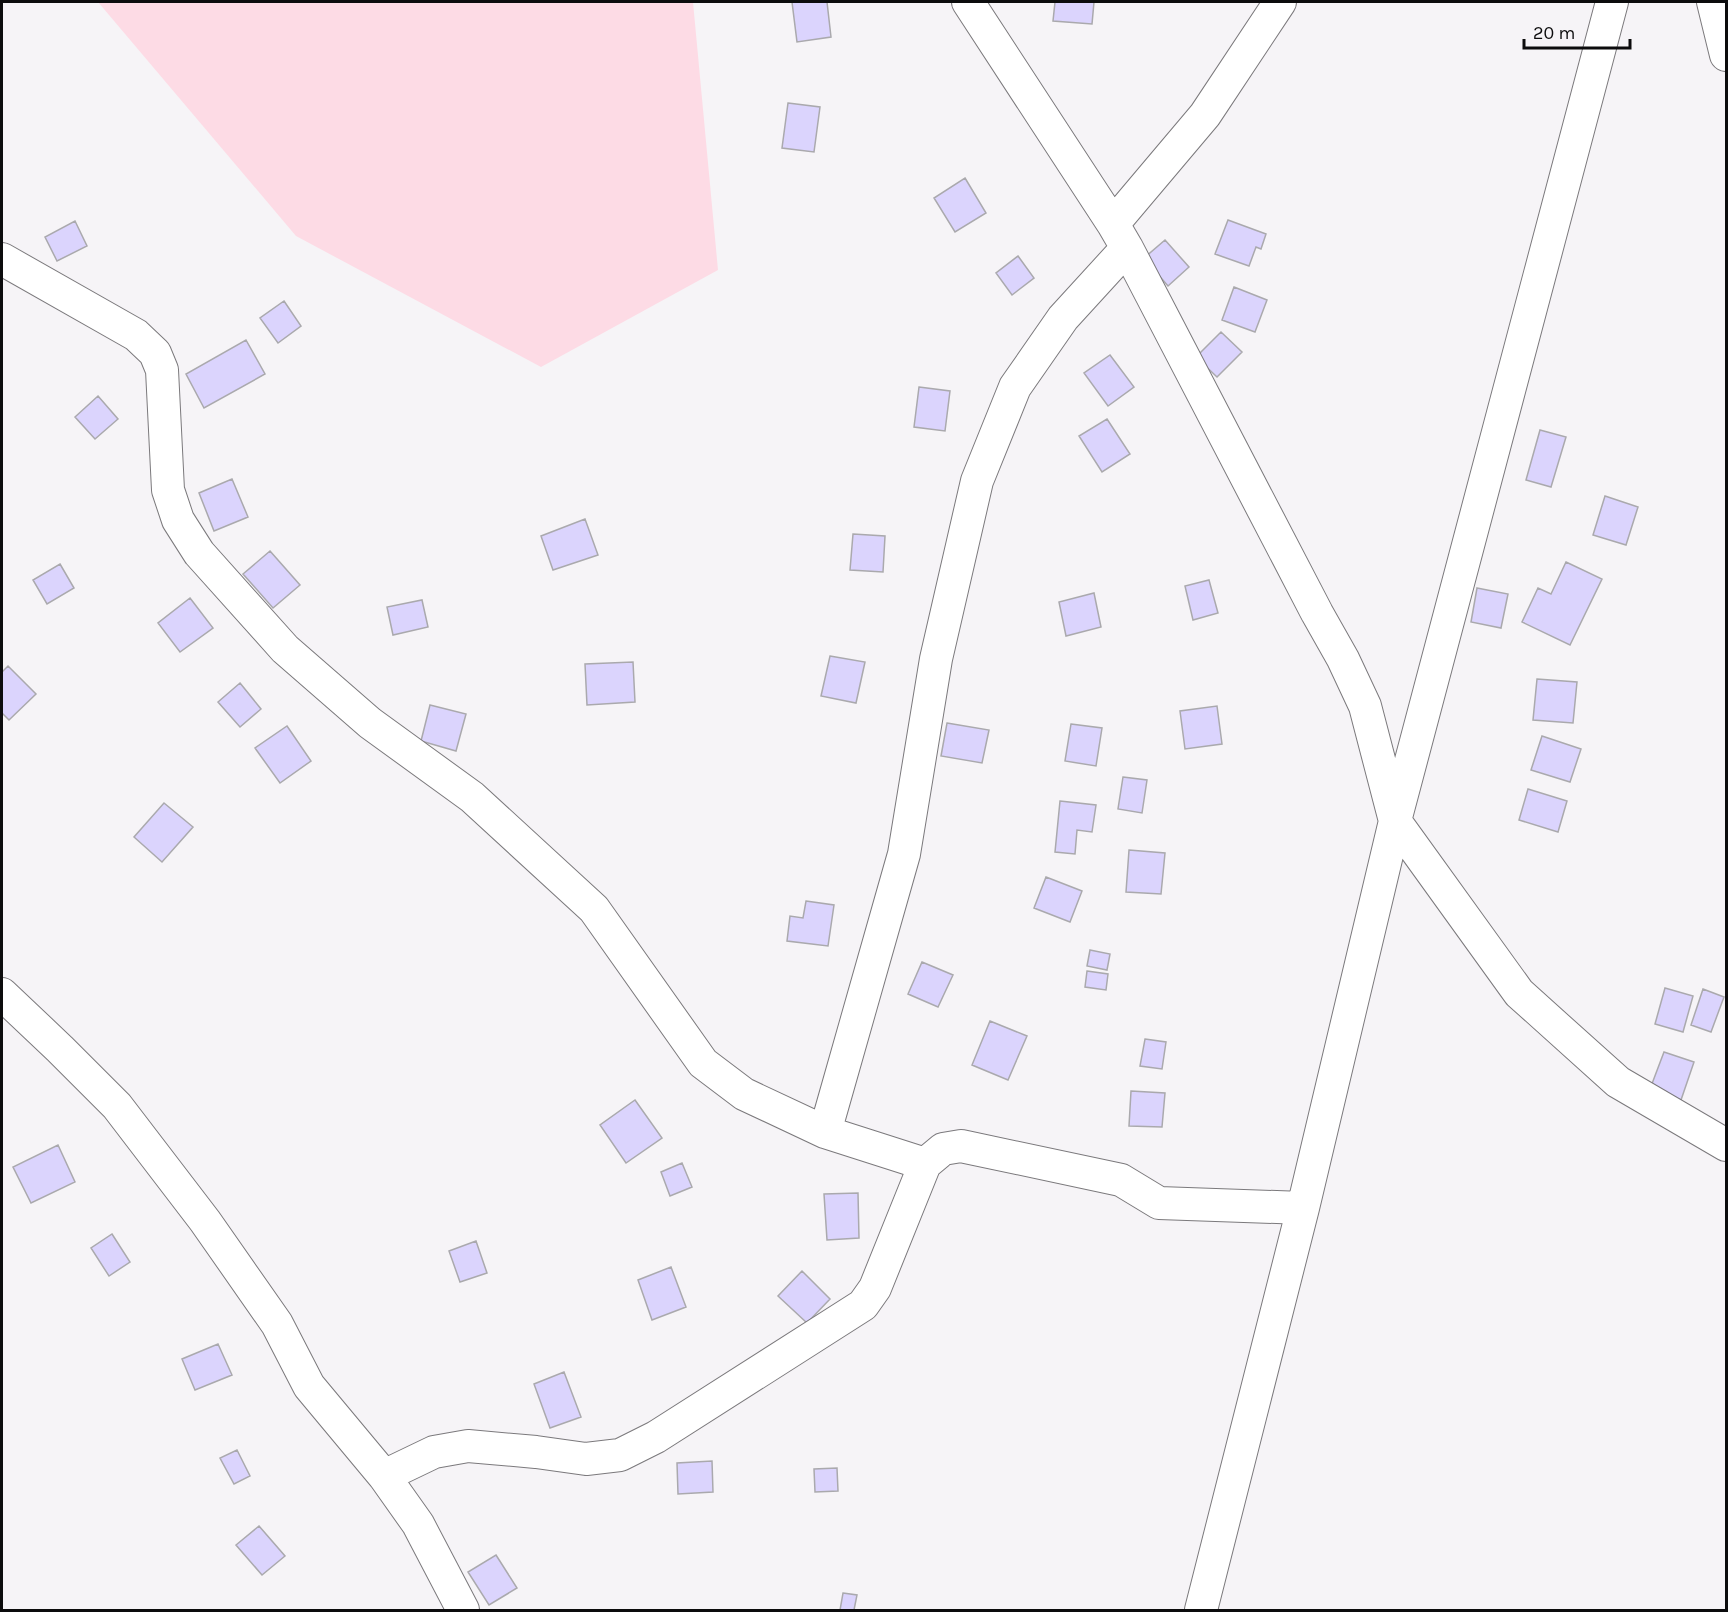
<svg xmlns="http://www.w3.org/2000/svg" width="1728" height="1612" font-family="Karla,sans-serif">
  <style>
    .green { fill: #fddbe5 }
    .building { fill: #dbd4fd; stroke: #aaa9ad; stroke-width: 1.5 }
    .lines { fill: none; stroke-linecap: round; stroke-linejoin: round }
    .street-casing { stroke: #7b797c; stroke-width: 34 }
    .street { stroke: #fff; stroke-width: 32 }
  </style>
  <rect width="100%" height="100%" fill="#f6f4f7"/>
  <path class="green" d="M98 2H693L718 270 541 367 296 236Z"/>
  <path class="building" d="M792 2H827L831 37 797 42Z
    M1055 2H1094L1092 24 1053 21Z
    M788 103 820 107 814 152 782 148Z
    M965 178 986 213 955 232 934 198Z
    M1228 220 1266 234 1261 249 1256 247 1249 266 1215 254Z
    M75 221 87 246 57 261 45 237Z
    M1165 240 1189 267 1168 286 1144 258Z
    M1018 256 1034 278 1012 295 996 273Z
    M1234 287 1267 300 1255 332 1222 320Z
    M284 301 301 326 278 343 260 318Z
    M1221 332 1242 352 1217 377 1196 357Z
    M246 340 265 374 204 408 186 374Z
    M1110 355 1134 387 1108 406 1084 373Z
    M919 387 950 391 945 431 914 427Z
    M98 396 118 419 95 439 75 417Z
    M1107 419 1130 454 1102 472 1079 436Z
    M1540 430 1566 437 1551 487 1526 480Z
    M232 479 248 517 214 531 199 493Z
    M1605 496 1638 507 1626 545 1593 535Z
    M585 519 598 555 553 570 541 536Z
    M853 534 885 536 883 572 850 570Z
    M270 551 300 585 273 608 243 574Z
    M1566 562 1602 579 1570 645 1522 622 1538 588 1551 594Z
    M60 564 74 588 47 604 33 580Z
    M1209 580 1218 613 1193 620 1185 586Z
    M1477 588 1508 594 1501 628 1471 622Z
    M1094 593 1101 627 1066 636 1059 602Z
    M190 598 213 628 180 652 158 623Z
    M422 600 428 627 393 635 387 607Z
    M830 656 865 662 856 703 821 696Z
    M633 662 635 702 587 705 585 664Z
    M8 666 36 694 9 720 2 713V672Z
    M1537 679 1577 682 1573 723 1533 720Z
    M240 683 261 709 240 727 218 702Z
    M430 705 466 714 456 751 421 741Z
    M1217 706 1222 744 1185 749 1180 711Z
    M947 723 989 730 982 763 941 756Z
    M1071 724 1102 728 1096 766 1065 761Z
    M287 726 311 761 280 783 255 748Z
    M1542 736 1581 749 1570 782 1531 770Z
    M1123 777 1147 780 1142 813 1118 809Z
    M1528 789 1567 801 1558 832 1519 820Z
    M1060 801 1096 805 1092 832 1077 830 1075 854 1055 852Z
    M164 803 193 827 162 862 134 837Z
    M1129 850 1165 853 1161 894 1126 892Z
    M1046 877 1082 891 1070 922 1034 908Z
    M806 901 834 905 828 946 787 941 790 916 803 918Z
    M1090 950 1110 954 1107 970 1087 966Z
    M922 962 953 975 938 1007 908 994Z
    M1087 971 1108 974 1106 990 1085 987Z
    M1665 988 1693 996 1683 1032 1655 1024Z
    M1703 989 1724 997 1711 1032 1691 1025Z
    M990 1021 1027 1036 1008 1080 972 1065Z
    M1145 1039 1166 1042 1162 1069 1140 1066Z
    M1664 1052 1694 1062 1681 1100 1650 1089Z
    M1131 1091 1165 1093 1162 1127 1129 1126Z
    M635 1100 662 1138 626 1163 600 1125Z
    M58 1145 75 1182 31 1203 13 1167Z
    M682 1163 692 1187 670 1196 661 1172Z
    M858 1193 859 1238 827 1240 824 1194Z
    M112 1234 130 1262 109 1276 91 1248Z
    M476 1241 487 1273 460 1282 449 1251Z
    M671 1267 686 1307 652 1320 638 1280Z
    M802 1271 830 1299 807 1323 778 1296Z
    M218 1344 232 1375 195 1390 182 1359Z
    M564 1372 581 1417 550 1428 534 1384Z
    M237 1450 250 1476 234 1484 220 1458Z
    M712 1461 713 1492 678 1494 677 1463Z
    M837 1468 838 1491 815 1492 814 1469Z
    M259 1526 285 1556 262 1575 236 1545Z
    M496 1555 517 1588 489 1605 468 1572Z
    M843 1593 857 1595 854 1610H840Z"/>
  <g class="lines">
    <defs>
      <path id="street" d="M968 2 1113 224 1127 248 1317 613 1343 659 1365 706 1395 821 1519 993 1618 1082 1726 1145
        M1713 2 1726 55
        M1113 224 1205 115 1280 2
        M2 259 136 335 155 353 162 370 168 490 178 520 199 553 285 649 370 723 472 797 594 909 703 1063 744 1094 825 1132 925 1164
        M2 994 60 1049 117 1106 205 1221 277 1324 309 1386 384 1476 418 1524 463 1610
        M825 1132 904 854 936 659 977 481 1015 387 1063 318 1127 248
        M384 1476 434 1452 468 1446 536 1452 586 1459 620 1455 656 1437 863 1305 875 1288 925 1164 943 1149 961 1146 1121 1180 1159 1203 1303 1208
        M1201 1610 1303 1208 1395 821 1612 2"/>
    </defs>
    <use href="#street" class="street-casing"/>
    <use href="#street" class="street"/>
  </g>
  <rect width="1728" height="1612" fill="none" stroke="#0c0c0d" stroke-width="6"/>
  <path d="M1524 39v9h106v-9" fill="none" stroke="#0c0c0d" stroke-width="3"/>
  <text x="1533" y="39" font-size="18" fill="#0c0c0d" stroke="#f6f4f7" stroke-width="4.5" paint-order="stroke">20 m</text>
</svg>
